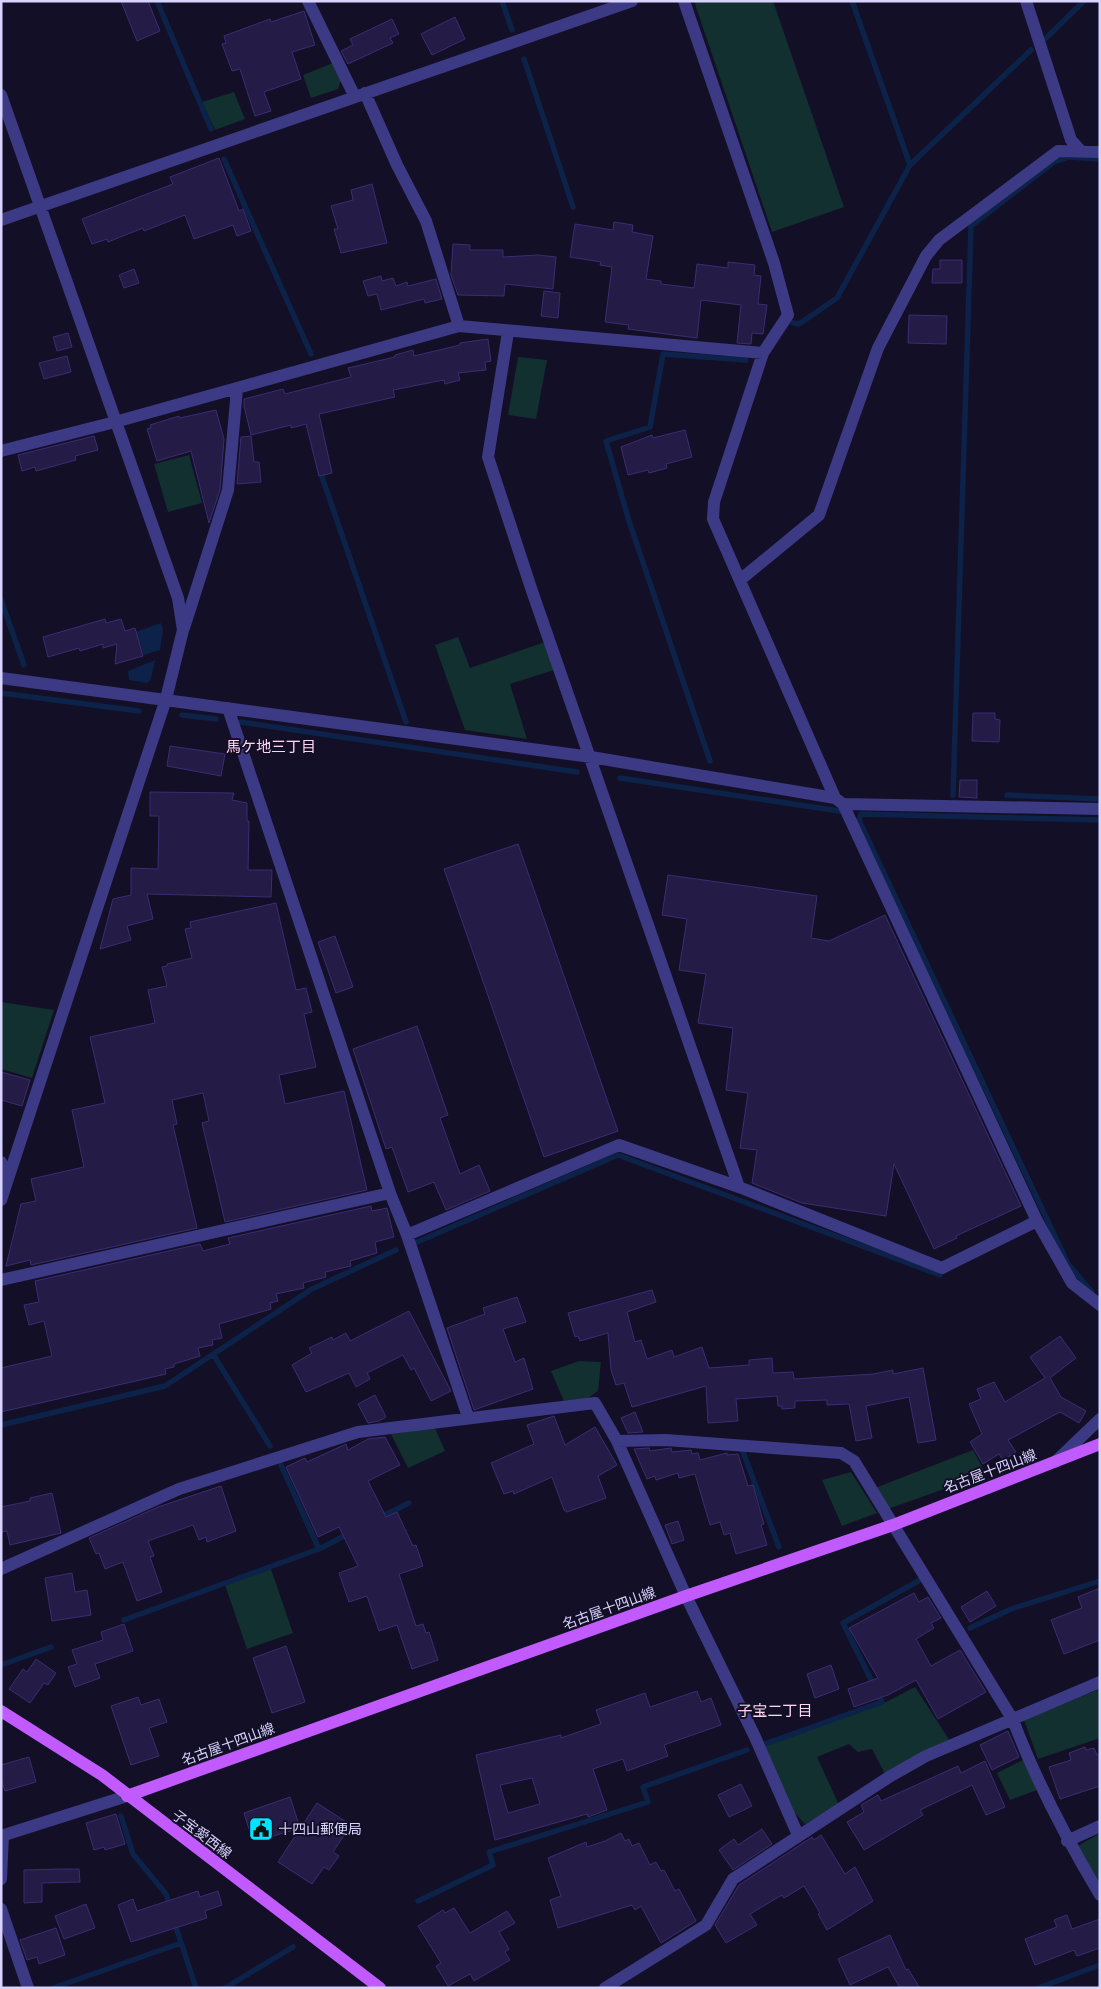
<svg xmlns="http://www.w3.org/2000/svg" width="1101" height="1989" font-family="'DejaVu Sans','Noto Sans JP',sans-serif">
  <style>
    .green { fill: #12302f }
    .water { fill: #0c2248 }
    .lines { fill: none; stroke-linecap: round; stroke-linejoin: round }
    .stream { stroke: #0c2248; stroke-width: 5.5 }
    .building { fill: #241b47; stroke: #3b2d73; fill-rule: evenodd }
    .minor { stroke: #3d3a85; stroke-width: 12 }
    .major { stroke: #c25bff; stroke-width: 12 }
    .labels { text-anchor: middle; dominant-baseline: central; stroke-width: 4; stroke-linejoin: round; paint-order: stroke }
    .street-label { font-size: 14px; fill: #d9d4ff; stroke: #130f26 }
    .poi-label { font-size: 14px; fill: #d9d4ff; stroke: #130f26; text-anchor: start }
    .neighbourhood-label { font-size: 15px; fill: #ffd6f0; stroke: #130f26 }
  </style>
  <rect width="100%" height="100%" fill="#130f26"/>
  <path class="green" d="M694 1H773L844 207 772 232Z
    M333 63 341 80 338 89 311 98 303 75Z
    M234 92 245 119 215 130 202 102Z
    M518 357 547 360 536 419 508 415Z
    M189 455 202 503 168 512 154 464Z
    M458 637 470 668 545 642 554 670 510 684 527 739 465 730 435 645Z
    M1 1002 54 1010 32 1078 1 1069Z
    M579 1361 601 1362 598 1391 588 1398 564 1401 551 1371Z
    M435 1428 445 1451 408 1468 391 1434Z
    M973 1450 986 1474 888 1509 875 1488Z
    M851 1472 877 1513 842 1526 822 1480Z
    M271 1569 293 1633 247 1649 225 1585Z
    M915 1687 950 1741 885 1774 872 1749 858 1752 849 1744 817 1757 839 1805 805 1824 793 1811 764 1746 886 1702Z
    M1100 1689V1738L1038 1759 1024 1720Z
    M1023 1760 1037 1790 1010 1800 997 1773Z
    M1100 1833V1883L1078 1846Z"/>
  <path class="water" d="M161 623 163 629 160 650 144 655 136 632Z
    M155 660 151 679 147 683 129 680 128 671Z"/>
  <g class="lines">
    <path class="stream" d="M157 1 211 129
      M502 1 512 30
      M852 1 910 165
      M1046 38 1084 1
      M524 59 573 207
      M224 159 311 354
      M793 323 799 324 837 298 910 165 1031 50
      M319 468 406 722
      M1 600 24 665
      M1 693 139 711
      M182 715 216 719
      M241 722 577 772
      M710 761 629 521 606 441 650 427 663 354 746 360
      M620 778 839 811
      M953 795 971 226 1054 162 1069 157 1100 159
      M1007 795 1100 799
      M417 1242 618 1155 940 1275
      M1092 1292 1068 1264 859 820 861 814 1100 820
      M213 1354 270 1446
      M1 1425 165 1386 312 1289 396 1250
      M743 1452 779 1547
      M281 1465 319 1549 348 1534
      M379 1518 409 1503
      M124 1620 319 1549
      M970 1628 1011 1609 1100 1581
      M1 1665 51 1647
      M762 1745 882 1702 843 1623 920 1580
      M121 1816 133 1854 166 1894 170 1907
      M418 1901 493 1865 489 1852 648 1802 643 1787 747 1750
      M174 1921 196 1988
      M53 1988 181 1943
      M225 1988 293 1947
      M1038 1988 1100 1965"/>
  </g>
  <path class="building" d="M121 1H148L160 31 137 41Z
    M304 11 315 45 292 52 301 79 264 92 271 111 255 116 240 69 232 71 222 44 226 43 224 36 270 19 271 22Z
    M455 17 465 39 432 55 421 34Z
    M392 19 399 34 390 38 393 43 348 64 341 51 353 45 350 39Z
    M219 158 239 211 243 209 251 231 237 236 233 225 194 239 185 215 144 231 143 228 108 242 107 239 92 244 82 219 173 184 170 177Z
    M372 184 387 243 341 253 334 229H338L331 206 353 200 351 190Z
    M614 222 633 225 632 232 653 236 646 279 661 281V284L694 288 697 264 728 268V262L755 265 754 275 761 276 758 304 767 305 763 334 752 333 751 344 737 343 741 305 701 300 697 338 628 329 629 325 605 322 612 267 600 265 601 262 570 257 575 224 613 230Z
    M453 244 470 245V250H503V257L538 255 556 257 553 289 505 284 504 296 458 295 451 275Z
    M940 260H962V283H932L933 269H940Z
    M134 269 139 283 124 288 119 275Z
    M381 276 382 281 393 278 396 286 407 282 408 286 436 279 442 299 425 303 424 299 381 310 377 294 368 296 363 281Z
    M544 291 560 293 558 318 541 316Z
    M909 315 947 316 946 344 908 343Z
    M68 333 72 347 57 351 53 337Z
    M488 339 491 361 485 362 486 370 458 373 460 380 445 384 444 380 393 390 395 397 319 414 332 473 319 476 306 424 291 428V425L251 435 244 406V399L283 389 285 394 351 377 348 368 395 357V355L413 350 414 356 460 345V343Z
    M67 356 71 372 44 379 39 363Z
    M216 410 224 439 220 490 209 523 191 451 157 461 147 429 151 428 150 425 179 416 180 418Z
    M685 430 692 457 666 464 667 468 649 473 648 470 628 475 621 447 652 435 653 438Z
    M94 436 98 450 75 456 76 460 36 471 35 467 22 471 18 455Z
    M251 436 254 462H259L261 482 237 484 241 437Z
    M105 619 106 623 121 619 125 631 135 628 143 656 115 664 117 644 103 648V644L80 651 79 648 48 657 43 637Z
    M973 713H995V719L1000 720 999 742 972 741Z
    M170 746 225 754 221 776 167 766Z
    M960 780H977V798L959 797Z
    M150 792 234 793 232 800 247 803V821H249L248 870H272L271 897 147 894 153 919 127 926 131 940 100 949 113 899 131 895V868L158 869 159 816H150Z
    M518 844 618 1131 544 1157 444 869Z
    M668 875 817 896 811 938 829 941 885 915 1021 1206 956 1236 957 1238 934 1249 894 1164 886 1216 802 1203 752 1183 757 1150 740 1148 748 1093 726 1090 733 1028 698 1023 706 974 679 970 687 919 662 915Z
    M276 903 296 990 306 988 312 1012 304 1014 316 1067 279 1075 285 1104 344 1091 367 1190 225 1222 202 1123 209 1121 203 1093 172 1100 177 1124 173 1125 197 1228 31 1265 30 1260 6 1266 21 1204 36 1201 31 1179 84 1167 72 1110 105 1103 90 1037 155 1023 148 990 167 986 162 967 167 966V964L192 958 185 929 191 928 190 922Z
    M335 936 353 987 336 993 318 942Z
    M417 1026 448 1115 440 1118 460 1174 479 1165 490 1191 446 1210 434 1182 408 1192 392 1147 386 1149 353 1049Z
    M1 1072 30 1080 22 1106 1 1100Z
    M371 1206 372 1211 387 1208 394 1237 375 1242 377 1253 350 1261 351 1266 325 1272 326 1277 303 1283 304 1288 276 1294 278 1301 270 1303 271 1309 219 1324 222 1338 212 1340 213 1345 198 1348 200 1356 174 1364V1367L165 1369 166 1374 1 1412V1368L52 1356 44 1321 29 1325 24 1305 39 1302 35 1281 200 1244 203 1251 230 1244 228 1238Z
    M652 1290 656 1302 627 1312 635 1342 641 1340 647 1359 672 1350 674 1357 702 1347 709 1368 749 1365V1360L772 1358 773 1373 793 1372 794 1379 874 1374 893 1370V1374L923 1368 936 1440 918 1443 909 1397 866 1406 872 1438 856 1441 849 1404 827 1405V1400L795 1401V1408L782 1409V1406H778L777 1396 736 1399 738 1421 708 1423 706 1386 632 1407 624 1383 616 1385 611 1370 608 1333 580 1341 578 1336 575 1337 568 1313Z
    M517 1297 526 1322 503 1329 515 1362 524 1358 533 1389 474 1410 447 1328 485 1314 483 1308Z
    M409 1311 451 1391 431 1401 414 1368 411 1370 403 1355 367 1373 370 1379 356 1387 349 1373 306 1392 292 1365 312 1353 309 1348 332 1337 333 1340 346 1333 350 1341Z
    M1060 1336 1076 1358 1050 1378 1061 1397 1086 1411 1079 1423 1060 1412 1008 1440 1016 1452 1003 1460 999 1454 983 1464 970 1442 982 1434 969 1404 981 1399 977 1389 994 1382 1005 1402 1045 1378 1030 1357Z
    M375 1395 386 1417 379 1421 368 1423 358 1404Z
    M635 1412 643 1432 628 1433 621 1418Z
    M554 1416 565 1445 595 1427 617 1465 598 1476 606 1498 567 1512 564 1510 552 1477 514 1494 513 1491 504 1494 491 1463 534 1444 527 1425Z
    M385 1437 400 1465 368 1481 386 1517 397 1512 413 1546 416 1545 423 1566 399 1574 416 1626 423 1624 426 1633 429 1632 438 1660 412 1669 397 1625 379 1631 367 1596 349 1602 339 1573 358 1566 339 1527 318 1537 286 1467 305 1458 307 1462 346 1444 348 1450 368 1439Z
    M649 1448 650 1451 671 1448 672 1452 691 1450 692 1454 698 1453 700 1460 727 1453V1455L738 1454 748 1486 753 1485 764 1524 761 1525 767 1545 736 1554 730 1533 724 1535 720 1522 710 1525 695 1474 679 1478 678 1473 656 1480 655 1476 647 1479 634 1449Z
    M221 1486 236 1531 207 1542 206 1537 199 1540 193 1525 148 1541 154 1556 150 1557 162 1592 137 1601 123 1562 105 1569 99 1553 96 1554 89 1538 158 1507Z
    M52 1493 61 1533 10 1545 7 1531 1 1532V1507L30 1501V1498Z
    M678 1521 684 1540 672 1544 665 1525Z
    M72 1573 75 1592 87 1590 91 1615 52 1621 45 1578Z
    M1100 1588V1640L1064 1654 1051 1620 1082 1608 1078 1597Z
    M987 1591 996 1606 970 1622 961 1607Z
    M914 1593 919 1602 928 1597 941 1618 931 1623 934 1628 916 1639 931 1666 960 1650 986 1692 938 1719 916 1680 888 1695 854 1707 848 1689 878 1678 849 1628Z
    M124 1624 133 1651 95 1664 100 1678 75 1687 68 1667 77 1664 72 1650 103 1640 101 1632Z
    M286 1646 305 1702 272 1713 253 1658Z
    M36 1659 56 1673 48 1685 44 1683 30 1703 9 1689 23 1669 27 1672Z
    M831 1665 839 1689 815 1698 807 1674Z
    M697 1691 701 1702 711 1698 721 1725 664 1745 668 1756 627 1771 623 1759 593 1769 607 1810 588 1817 587 1814 495 1840 476 1755 561 1735V1738L601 1724 596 1710 645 1693 650 1707ZM532 1778 540 1804 508 1813 500 1785Z
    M138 1697 141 1705 159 1699 167 1722 149 1728 159 1756 131 1765 111 1706Z
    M1008 1731 1019 1757 992 1770 980 1745Z
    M1085 1747 1086 1750 1094 1748 1097 1755 1100 1754V1786L1060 1799 1049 1767 1071 1760 1069 1753Z
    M29 1757 36 1782 5 1791 1 1780V1765Z
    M985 1761 1005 1807 986 1815 972 1785 920 1810 923 1815 864 1850 847 1822 864 1812 861 1805 878 1795 881 1801 958 1766 961 1773Z
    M741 1784 752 1806 729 1817 718 1795Z
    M290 1797 300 1828 260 1840 259 1837 252 1839 244 1813Z
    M317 1803 351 1825 333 1852 339 1856 329 1870 324 1867 312 1884 278 1862Z
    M116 1814 125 1844 105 1850 104 1847 94 1850 86 1823Z
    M762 1829 772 1844 733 1870 719 1850 734 1839 738 1845Z
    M621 1833 625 1841 629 1839 632 1846 639 1843 650 1865 656 1862 661 1871 664 1870 675 1891 679 1889 696 1921 661 1943 641 1906 635 1910 632 1905 558 1928 550 1900 561 1896 548 1858 586 1842 587 1847 605 1841Z
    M821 1835 845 1874 855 1867 873 1901 827 1930 818 1914 820 1913 804 1886 784 1898 782 1895 750 1914 757 1925 726 1943 715 1925 739 1885 812 1837 814 1840Z
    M62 1869H79L80 1882 42 1883V1902L24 1903V1870Z
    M198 1891 200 1897 218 1891 222 1905 205 1911 207 1918 131 1942 118 1905 133 1899 137 1911Z
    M86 1904 95 1928 64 1939 55 1916Z
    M454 1908 470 1933 507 1911 515 1923 499 1932 509 1949 505 1952 510 1960 474 1981 470 1974 448 1986 436 1966 441 1963 418 1926 443 1910 445 1913Z
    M1067 1915 1072 1929 1100 1919V1948L1077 1956 1074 1950 1035 1965 1025 1939 1057 1927 1054 1920Z
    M56 1928 65 1955 39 1964 37 1957 27 1960 20 1940Z
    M890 1935 906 1970 908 1969 920 1988H900L888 1967 850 1985 838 1959Z"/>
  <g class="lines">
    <path class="minor" d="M308 1 355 97
      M1026 1 1071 140 1081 151
      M365 93 397 165 426 221 459 326
      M1 95 178 598 183 630 166 699 1 1200
      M1 220 632 1
      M508 332 488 457 532 591 739 1187
      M763 353 714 502 713 519 835 798
      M1 451 115 422 459 326 763 353 788 315 774 263 684 1
      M740 580 819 515 878 348 926 256 939 240 1058 151 1100 152
      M184 628 228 490 237 389
      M1 678 591 757 835 798 843 804 1037 1221 1072 1283 1100 1305
      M228 708 390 1193 407 1235 619 1145 739 1187 942 1268 1037 1221
      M843 804 1100 809
      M1 1162 8 1179
      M407 1235 468 1417
      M1 1280 390 1193
      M617 1441 666 1440 841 1453 854 1461 1013 1720C1036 1781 1066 1838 1100 1895
      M1055 1462 1100 1419
      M1 1569 179 1489 358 1432 595 1403 617 1441 686 1596 755 1737 798 1835
      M1 1836 127 1796
      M1067 1841 1100 1826
      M1 1879 3 1835
      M1 1909 28 1988
      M605 1988 706 1925 733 1879 889 1777 926 1756 1100 1682"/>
    <path class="major" d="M1 1711 102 1775 380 1988
      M127 1796 686 1596 893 1525 1100 1444"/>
  </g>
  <defs>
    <symbol id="civic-square" viewBox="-11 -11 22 22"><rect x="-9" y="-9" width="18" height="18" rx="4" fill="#00e5ff" stroke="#130f26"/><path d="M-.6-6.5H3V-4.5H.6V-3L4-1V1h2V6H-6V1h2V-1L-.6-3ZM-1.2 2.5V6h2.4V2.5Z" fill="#111"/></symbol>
  </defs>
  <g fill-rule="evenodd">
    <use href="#civic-square" x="247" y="1815" width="28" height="28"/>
  </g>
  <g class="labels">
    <g class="street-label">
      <text transform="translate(990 1471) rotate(-21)">名古屋十四山線</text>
      <text transform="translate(609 1608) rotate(-20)">名古屋十四山線</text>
      <text transform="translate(228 1744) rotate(-20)">名古屋十四山線</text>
      <text transform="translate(202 1834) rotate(37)">子宝愛西線</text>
    </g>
    <g class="poi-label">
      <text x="278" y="1829">十四山郵便局</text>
    </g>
    <g class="neighbourhood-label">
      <text x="271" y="747">馬ケ地三丁目</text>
      <text x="775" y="1711">子宝二丁目</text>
    </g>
  </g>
  <rect width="1101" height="1989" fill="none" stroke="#d9d4ff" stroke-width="5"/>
</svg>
